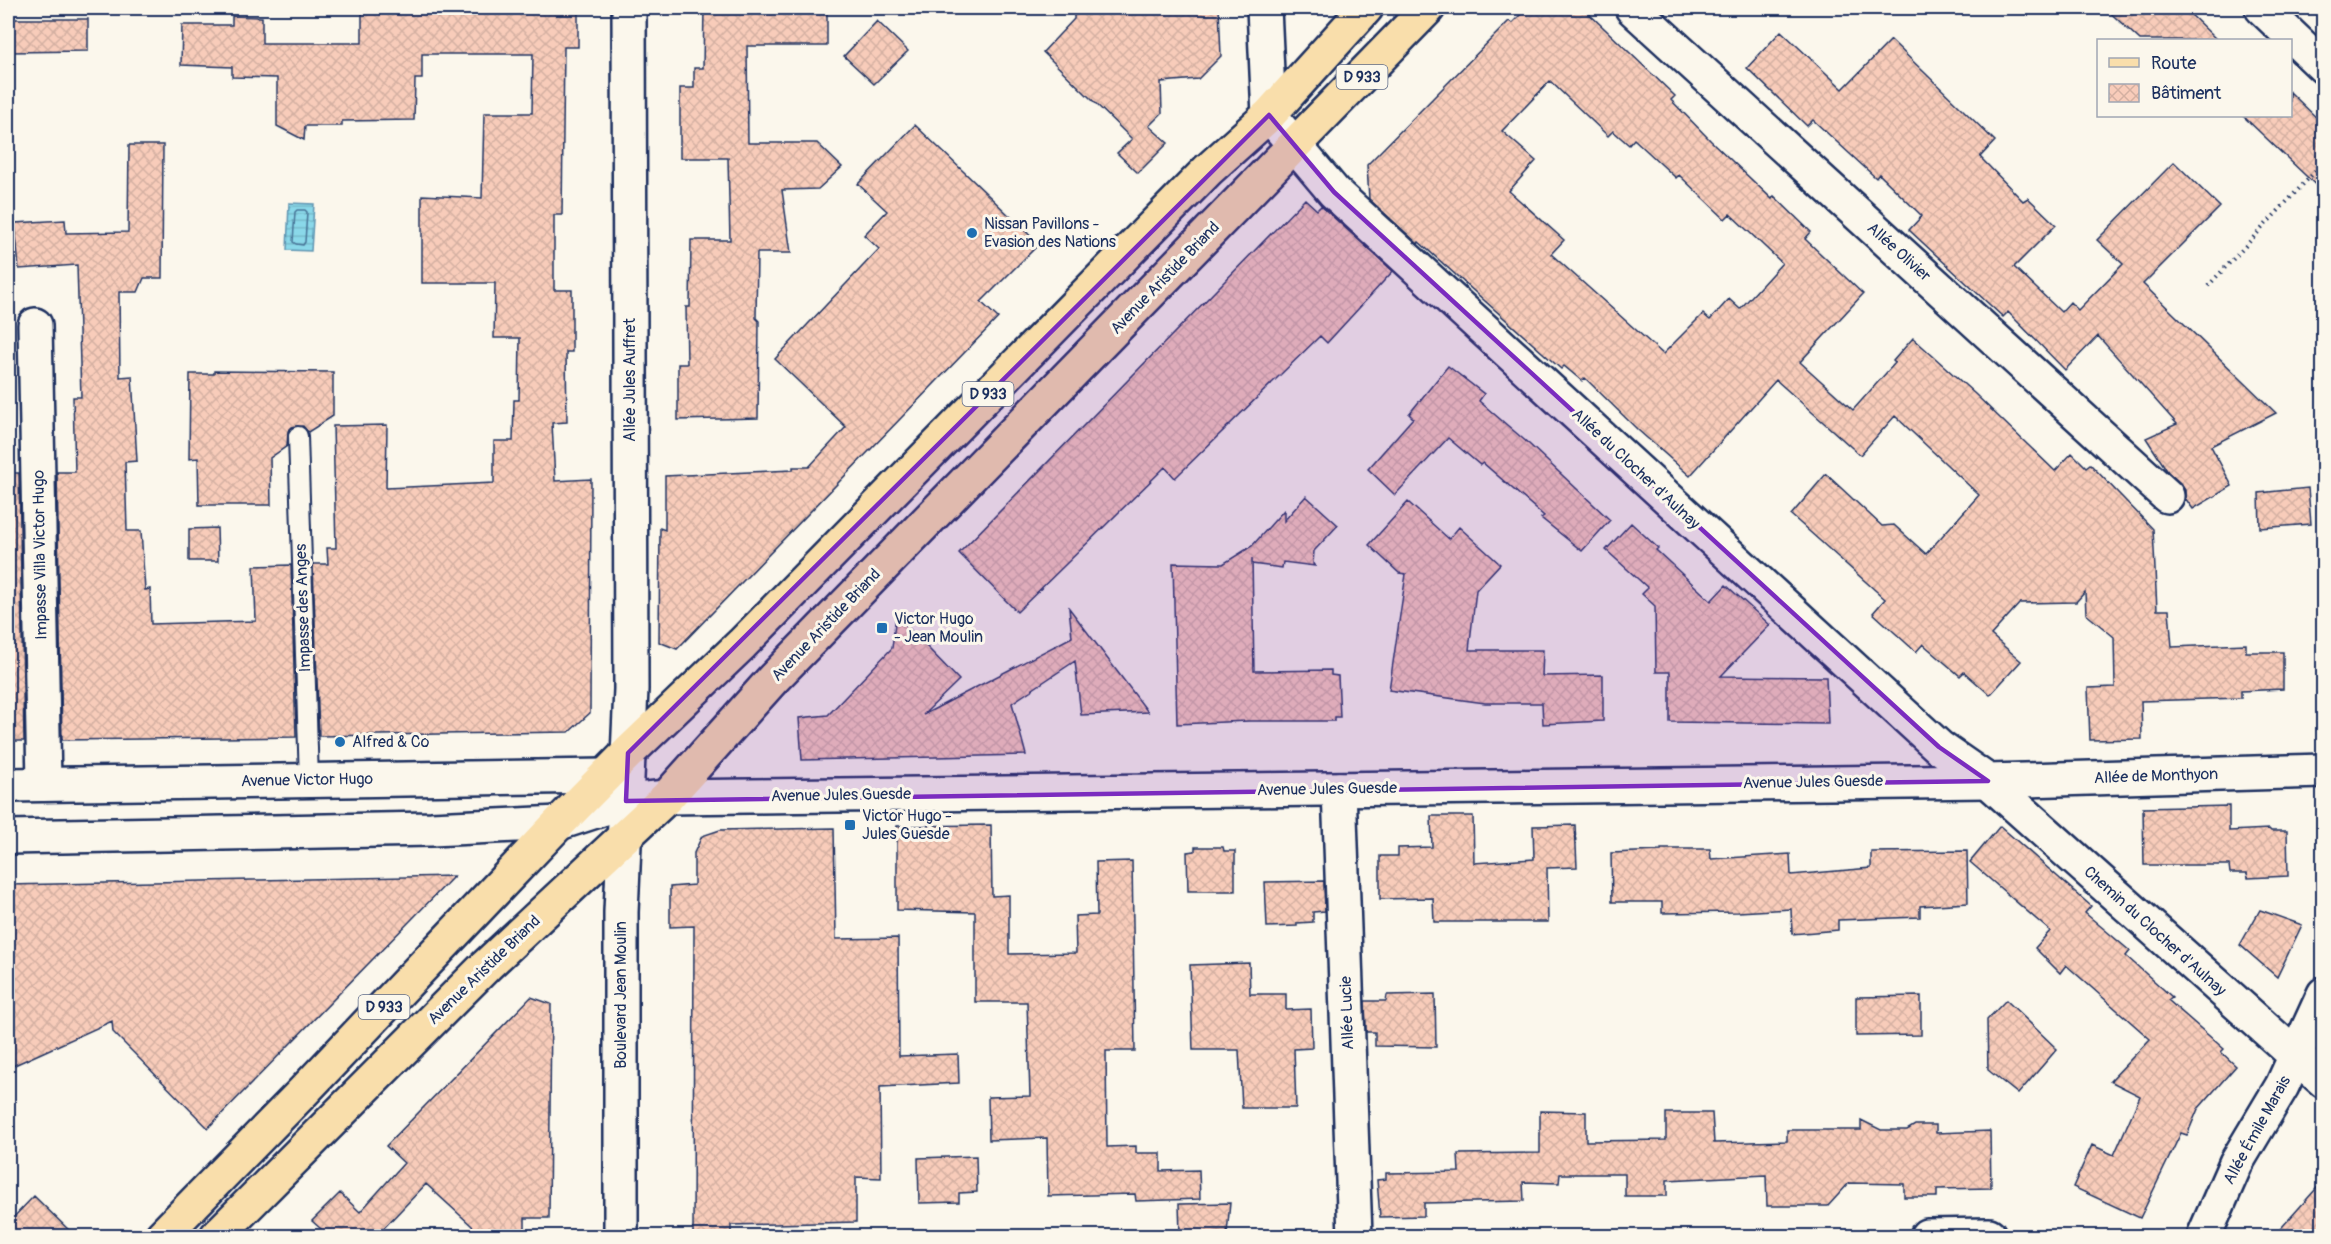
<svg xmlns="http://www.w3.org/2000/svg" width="2331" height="1244" font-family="Pangolin,sans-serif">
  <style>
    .water { fill: url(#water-rules); stroke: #5e94b1; stroke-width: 1.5 }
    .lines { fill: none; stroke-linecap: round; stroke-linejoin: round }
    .shore { stroke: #477396; stroke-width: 1.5 }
    .building { fill: url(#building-cross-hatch); stroke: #1b2f5e; stroke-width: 1.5; fill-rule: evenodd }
    .lane-casing { stroke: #1b2f5e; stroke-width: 22 }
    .street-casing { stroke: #1b2f5e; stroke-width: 38 }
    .secondary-casing { stroke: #1b2f5e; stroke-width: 38 }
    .primary-casing { stroke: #1b2f5e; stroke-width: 38 }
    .path { stroke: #1b2f5e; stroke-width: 4; stroke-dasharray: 1.5 4.5; stroke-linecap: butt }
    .lane { stroke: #fbf7ec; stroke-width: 18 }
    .street { stroke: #fbf7ec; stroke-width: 33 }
    .secondary { stroke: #fbf7ec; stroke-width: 33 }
    .primary { stroke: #f9deab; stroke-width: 33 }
    .marked { fill: #7b2cbf; fill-opacity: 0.2; stroke: #7b2cbf; stroke-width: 4.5; stroke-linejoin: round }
    .poi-dot { fill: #1f6fb2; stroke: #fbf7ec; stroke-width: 2 }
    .labels { text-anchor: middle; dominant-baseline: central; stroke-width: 6; stroke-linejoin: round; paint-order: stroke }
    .shield { fill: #fbf7ec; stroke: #5e6b89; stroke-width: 1.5 }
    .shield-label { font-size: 15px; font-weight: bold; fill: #1b2f5e }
    .poi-label { font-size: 16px; fill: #1b2f5e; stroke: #fbf7ec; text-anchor: start }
    .street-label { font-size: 16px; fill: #1b2f5e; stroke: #fbf7ec }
  </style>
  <defs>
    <pattern id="water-rules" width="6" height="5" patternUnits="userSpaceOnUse" patternTransform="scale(1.5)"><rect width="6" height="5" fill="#8ad8e9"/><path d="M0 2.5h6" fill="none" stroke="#76baca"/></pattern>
    <pattern id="building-cross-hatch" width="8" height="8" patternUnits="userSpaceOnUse" patternTransform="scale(1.5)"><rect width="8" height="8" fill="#f8ccba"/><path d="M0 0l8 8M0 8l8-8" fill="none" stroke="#d4b0a2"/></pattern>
  </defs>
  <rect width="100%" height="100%" fill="#fbf7ec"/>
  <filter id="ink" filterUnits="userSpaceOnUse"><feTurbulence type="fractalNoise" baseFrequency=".0167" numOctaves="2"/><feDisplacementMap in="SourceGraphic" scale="12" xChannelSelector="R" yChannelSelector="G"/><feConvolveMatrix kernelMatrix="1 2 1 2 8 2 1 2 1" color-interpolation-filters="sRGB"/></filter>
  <g filter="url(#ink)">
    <path class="water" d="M289 203 314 204 311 251 287 250Z"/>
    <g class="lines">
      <path class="shore" d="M297 210H305L307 212 305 242 303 245 296 244 293 242 295 212Z"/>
    </g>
    <path class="building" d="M362 8H578V47H564L562 215H554V290H572V352H566L567 422 552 423 555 481 591 479 590 713 569 732 319 736 313 564H328L327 548H336L333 426 387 425 386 488 494 483V441H513L514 400H519L520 338H494L495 283H422V195L482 198 484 113H532L533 54H422V79H415L414 120 342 121V126H305L304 140 277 126V78L232 77V67L181 65 182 25H232V16L262 17V43H362Z
      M704 8H827V46H747L748 143H817L842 167 818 189 782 190 791 253H757L756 318 759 321 758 418 678 420V364H687L686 307H690L691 240H730L728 158H680V88H694V68H703Z
      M1074 8H1219L1221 56 1198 79 1161 82 1162 113 1149 126 1168 143 1138 173 1117 153 1132 139 1043 52 1074 19Z
      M1527 8H1583L1675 96 1671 100 1711 141 1772 199 1774 196 1811 232 1805 239 1863 294 1800 362 1853 410 1895 363 1893 361 1913 338 1975 394 2055 471 2072 453 2086 467 2090 464 2153 529 2157 610H2169L2172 647 2246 644V652H2283V689L2241 691V698L2141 701 2142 739 2090 740 2088 688 2115 687 2114 637 2086 614 2085 592 2076 602 2020 603 1991 635 2021 661 1990 695 1964 672 1960 676 1923 644 1916 652 1873 613 1885 599 1791 515 1826 474 1882 526 1894 525 1926 554 1979 495 1895 416 1860 455 1776 380 1690 476 1638 430 1585 378 1582 381 1564 366 1561 369 1419 242 1418 244 1369 199 1367 165 1509 21 1512 23ZM1550 81 1608 136 1613 131 1629 145 1634 139 1676 178 1679 175 1725 219 1730 214 1782 263 1740 309 1729 299 1710 320 1703 314 1663 354 1551 254 1564 240 1509 191 1536 161 1502 131Z
      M2105 8H2184L2217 40H2140Z
      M8 19H88V51L8 52Z
      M877 21 908 51 874 84 844 56Z
      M1781 31 1843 89 1891 40 1995 141 1980 157 2023 201 2028 198 2056 225 2014 267 2061 312 2070 302 2078 310 2123 264 2097 240 2174 162 2220 207 2143 284 2276 413 2211 446 2232 486 2193 509 2185 498V490L2180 483 2168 472 2146 438 2177 424 2098 336 2065 370 2008 312 2003 317 1909 230 1922 216 1879 174 1876 178 1813 120 1807 126 1747 68Z
      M2290 92 2324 125V193L2243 116H2290Z
      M915 125 1039 244 981 302 998 318 677 649 659 642 660 528 665 530V476L793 470V467H809L846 427 775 359 879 249 864 235 887 211 858 184Z
      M129 145H163L162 278H144L138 292H119L120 377 132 376 137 461 125 462 127 531H141L145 590 150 589 151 624 256 621 254 566 291 565 296 737 62 740 57 472H75L73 397H81L77 265 19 269 15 223 65 220 66 233 128 232Z
      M1305 199 1317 210 1321 206 1393 271 1327 343 1320 336 1175 478 1165 467 1017 612 959 553Z
      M1448 366 1484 394 1479 401 1529 444 1610 520 1582 551 1541 518 1544 516 1483 463 1480 465 1448 438 1395 495 1368 469 1413 418 1409 414Z
      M214 371 333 372V416L308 432 303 426 292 427 288 431 287 446 270 458 271 505H199L198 458 189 459 190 374H214Z
      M8 473H19L24 741H8Z
      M2308 488 2311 524 2260 528 2259 493Z
      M1306 496 1338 525 1314 551 1313 564 1315 566 1283 562 1282 568 1252 564V558L1254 671 1331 670V675L1338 676 1340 717H1335V721H1249L1177 724 1173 563 1223 564 1252 546 1284 510V521Z
      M1408 502 1449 539 1459 527 1500 564 1476 590 1469 650H1543L1542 676 1603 675V721L1543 724 1542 703H1485L1389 690 1406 574 1399 573 1369 545Z
      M1631 523 1658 548 1656 550 1711 601 1726 585 1770 625 1721 676 1826 677 1828 724 1670 722V672H1656L1655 606 1642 594 1648 588 1606 550Z
      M217 528 218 561H189V529Z
      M1069 608 1148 712 1081 715 1075 661 1012 703 1026 755 802 760 799 718 828 715 892 648 896 615 959 680 923 715 1072 637Z
      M2229 806V831L2269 829 2271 831H2287L2288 876 2248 878 2247 873H2230L2229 865H2144L2143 808Z
      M1431 816H1473L1474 863 1534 859 1533 826 1575 825 1577 867 1547 868 1548 922H1434L1433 898 1380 899V856H1398V848L1432 847Z
      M991 825 992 896 1009 895V954L1076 953 1075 916 1097 915 1096 862 1132 861 1135 1051H1106L1107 1147 1136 1146V1153H1161V1171L1199 1170 1200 1199 1136 1201 1135 1194 1048 1196 1047 1138 989 1140 988 1097 1030 1096 1027 1002H975V912L897 910V826Z
      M2000 826 2091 906 2085 913 2130 951 2126 956 2172 997 2168 1000 2224 1049 2221 1052 2236 1066 2198 1109 2187 1135 2181 1133 2140 1218 2073 1187 2092 1145 2114 1155 2140 1096 2110 1081 2150 1039 2066 965 2060 973 2035 948 2050 931 1970 862Z
      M834 828 836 939 898 938 899 1056 958 1054 959 1083 880 1087 881 1178 856 1177V1222L731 1225V1236H693L694 926 670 927V887L694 885V853L702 836 720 830Z
      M1195 847H1223L1224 851H1235V891H1188L1187 852 1195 851Z
      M1661 849H1710L1711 859 1790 854 1791 875 1871 868V852L1967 851 1968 903 1920 906V917L1838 920V930L1792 934 1791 909 1738 912 1662 913V902H1612L1611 853 1661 851Z
      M454 876 208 1128 113 1032 112 1021 8 1068V885Z
      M1324 881 1325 911 1313 912V922L1297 923V926L1267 927 1265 882Z
      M2260 910 2302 925 2277 977 2240 945Z
      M1249 963 1250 994H1286V1010L1311 1009 1312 1048 1294 1049 1296 1108H1242L1239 1050H1193L1190 965Z
      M1435 994 1436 1047 1375 1046V1032H1366L1365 1001H1386L1387 995Z
      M1921 996V1035L1856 1036V997Z
      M531 997 551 1004 549 1218H525V1236H483L426 1184 381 1231 387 1236H329L312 1221 340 1193 360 1212 404 1163 386 1146Z
      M2006 1000 2057 1049 2018 1094 1988 1070 1987 1020Z
      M1540 1111 1586 1112V1141L1666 1140V1113H1712L1714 1143 1787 1141V1130H1861V1120L1881 1130H1907L1915 1125H1936V1133L1990 1131 1991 1188 1937 1189V1197H1904V1184L1849 1183 1828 1206H1767L1766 1175 1667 1180V1196H1625V1174H1560L1559 1183 1523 1182 1524 1201 1424 1203V1216L1380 1217 1377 1180 1386 1179V1173L1459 1172 1458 1154 1540 1153Z
      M976 1156 977 1192 959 1193V1202L919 1203 918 1158Z
      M2324 1180V1236H2274Z
      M34 1196 75 1236H8V1223Z
      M1230 1203 1227 1233 1180 1234 1179 1204Z"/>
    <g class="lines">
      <defs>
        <path id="lane" d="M298 436 309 780"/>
        <path id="street" d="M1264 8 1269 115 1334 192 1939 747 1988 781 2324 1081
          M1632 8 2167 496
          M2262 8 2324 67
          M35 325 44 784
          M1339 789 1355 1236
          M621 1236V912L631 689 629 8
          M1927 1236 1989 1235
          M2204 1236 2236 1163 2282 1086 2324 994"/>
        <path id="secondary" d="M8 785 606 776 619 793
          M8 837 431 829 559 823 626 801 667 797 1988 781 2324 771"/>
        <path id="primary" d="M162 1236 302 1093 559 823 628 753 742 644 1208 170 1269 115 1366 8
          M217 1236 487 965 667 797 773 679 1428 8"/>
      </defs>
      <use href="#lane" class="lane-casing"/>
      <use href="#street" class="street-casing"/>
      <use href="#secondary" class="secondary-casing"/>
      <use href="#primary" class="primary-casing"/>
      <path class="path" d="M2208 286 2324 162"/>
      <use href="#lane" class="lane"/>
      <use href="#street" class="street"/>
      <use href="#secondary" class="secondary"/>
      <use href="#primary" class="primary"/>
    </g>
  </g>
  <path class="marked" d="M1269 115 1334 192 1939 747 1988 781 626 801 628 753Z"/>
  <g class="poi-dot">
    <circle cx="972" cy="233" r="6"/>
    <rect x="876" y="622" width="12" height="12" rx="3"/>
    <circle cx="340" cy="742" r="6"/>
    <rect x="844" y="819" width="12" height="12" rx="3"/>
  </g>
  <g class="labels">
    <g class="shield">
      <rect x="1336.5" y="65" width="51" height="24" rx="4.5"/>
      <rect x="962.5" y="382" width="51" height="24" rx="4.5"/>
      <rect x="358.5" y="995" width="51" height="24" rx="4.5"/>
    </g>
    <g class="shield-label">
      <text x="1362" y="77">D 933</text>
      <text x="988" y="394">D 933</text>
      <text x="384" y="1007">D 933</text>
    </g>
    <g class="poi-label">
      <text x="984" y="224">Nissan Pavillons -<tspan x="984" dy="18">Evasion des Nations</tspan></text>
      <text x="894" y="619">Victor Hugo<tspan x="894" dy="18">- Jean Moulin</tspan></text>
      <text x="352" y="742">Alfred &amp; Co</text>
      <text x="862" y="816">Victor Hugo -<tspan x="862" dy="18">Jules Guesde</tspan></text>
    </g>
    <g class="street-label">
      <text transform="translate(1899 252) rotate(42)">Allée Olivier</text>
      <text transform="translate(1165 278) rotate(-46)">Avenue Aristide Briand</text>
      <text transform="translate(630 380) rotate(-90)">Allée Jules Auffret</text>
      <text transform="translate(1636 469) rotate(43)">Allée du Clocher d'Aulnay</text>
      <text transform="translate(40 555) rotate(-91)">Impasse Villa Victor Hugo</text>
      <text transform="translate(303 608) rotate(-92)">Impasse des Anges</text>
      <text transform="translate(826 625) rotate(-46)">Avenue Aristide Briand</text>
      <text transform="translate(2156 776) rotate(-2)">Allée de Monthyon</text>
      <text transform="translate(307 780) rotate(-1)">Avenue Victor Hugo</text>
      <text transform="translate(1813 782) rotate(-1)">Avenue Jules Guesde</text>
      <text transform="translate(1327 789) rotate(-1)">Avenue Jules Guesde</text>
      <text transform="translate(841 795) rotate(-1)">Avenue Jules Guesde</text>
      <text transform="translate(2155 931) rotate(42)">Chemin du Clocher d'Aulnay</text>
      <text transform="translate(484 970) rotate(-44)">Avenue Aristide Briand</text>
      <text transform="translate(621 995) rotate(-90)">Boulevard Jean Moulin</text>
      <text transform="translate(1347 1013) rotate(-92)">Allée Lucie</text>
      <text transform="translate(2257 1130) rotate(-61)">Allée Émile Marais</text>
    </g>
  </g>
  <rect width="2331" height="1244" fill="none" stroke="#fbf7ec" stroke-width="30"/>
  <rect x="15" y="15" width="2301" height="1214" fill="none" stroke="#1b2f5e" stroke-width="2" filter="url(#ink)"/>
  <rect x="2097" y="39" width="195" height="78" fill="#fbf7ec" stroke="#a1a7b3" stroke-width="1.5"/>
  <rect x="2109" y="58" width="30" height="9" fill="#f9deab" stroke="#a1a7b3" stroke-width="1.5"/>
  <text x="2151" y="69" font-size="18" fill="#1b2f5e">Route</text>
  <rect x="2109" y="84" width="30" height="18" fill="url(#building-cross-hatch)" stroke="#a1a7b3" stroke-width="1.5"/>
  <text x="2151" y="99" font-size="18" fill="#1b2f5e">Bâtiment</text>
</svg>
